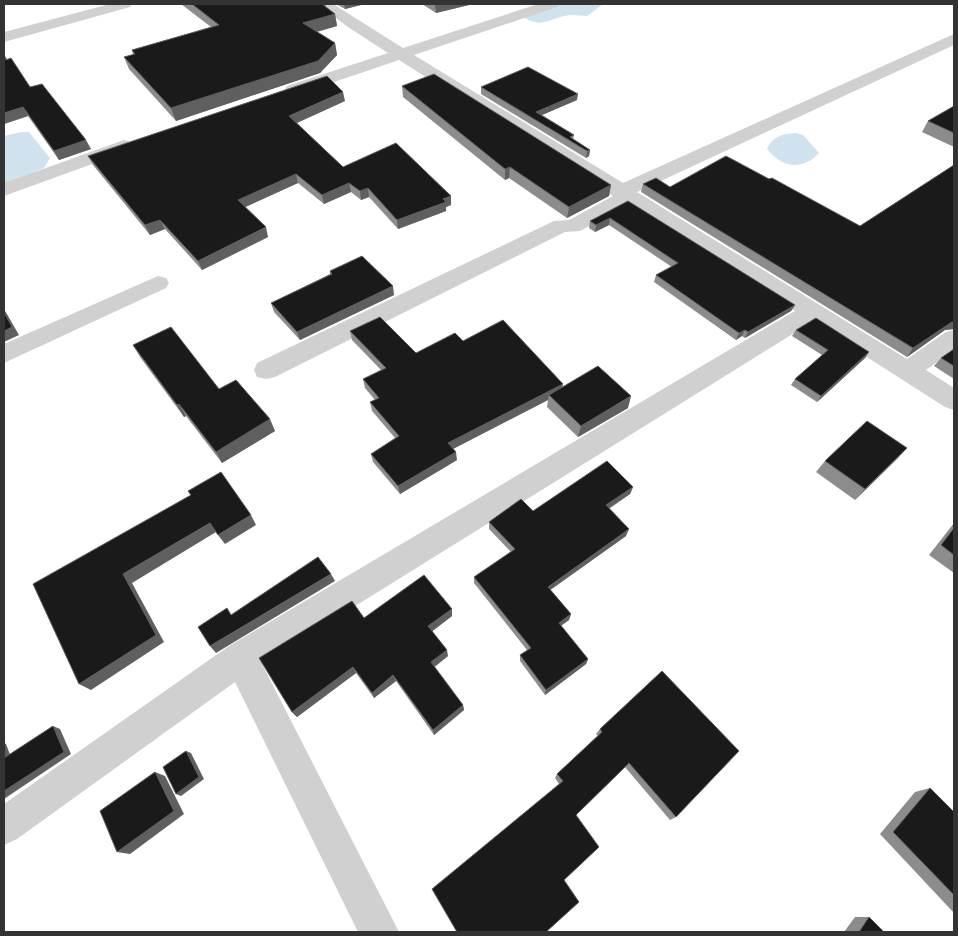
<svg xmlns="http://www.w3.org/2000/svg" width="958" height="936" font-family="Cabin,sans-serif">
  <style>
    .water { fill: #cfe2ee }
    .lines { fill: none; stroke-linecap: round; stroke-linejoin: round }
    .minor { fill: #d0d0d0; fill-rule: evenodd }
    .wall { fill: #8c8c8c }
    .shaded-wall { fill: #5f5f5f }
    .building { fill: #1a1a1a; stroke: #5f5f5f }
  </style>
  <rect width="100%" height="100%" fill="#fff"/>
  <path class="water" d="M559 4H603L587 16C582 16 576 15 571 15 552 16 542 31 522 16Z
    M21 132H29L50 158 44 168 4 185V136Z
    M796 133 803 135 819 153C802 171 783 168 767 149 773 136 782 134 796 133Z"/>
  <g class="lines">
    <path class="minor" d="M110 4H132L130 7 4 42V32Z
      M317 4H333L403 48 538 4H559L557 7 414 55 623 183 954 34V45L637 192 907 359 946 332 954 330V350L926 370 954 388V410L945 407 812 322 262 664 399 932H358L235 682 17 839 4 845V804L229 646 795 311 627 205 580 231 565 232 275 377 266 379 257 377 254 370 257 363 554 221 569 220 613 196 399 60 299 94H287L285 90 287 86 388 53 348 27Z
      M124 140 131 142 133 146 131 150 4 196V183Z
      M158 276 166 278 169 283 166 288 4 363V344Z"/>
  </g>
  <path class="wall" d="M181 4H326V7L335 14 337 26 317 32 335 43 337 55 320 73 176 121 129 69 124 57 133 55 132 50 211 27Z
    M336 4H365L345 9Z
    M422 4H473L436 13Z
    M4 55 30 87 91 149 59 160 28 116 4 124Z
    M402 86 611 185 609 196 567 218 509 178 505 180 403 97Z
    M481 87 577 100 542 115 574 135 573 140 590 150 589 156 586 158 481 94Z
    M345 101 297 123 343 167 451 196V205L446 207V211L398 229 369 197 361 200 351 192 324 204 298 183 245 207 268 237 202 270 165 229 150 235 93 165 88 156Z
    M954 106V147L922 132 928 121Z
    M954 165V329L945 330 907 357 641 192 643 184 670 187 769 179 860 226Z
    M628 201 795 305 791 311 745 338 742 336 736 340 654 282 656 275 672 267 609 225 595 232 589 228 590 221Z
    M330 271 394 295 300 340 274 312 271 303 330 274Z
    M796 330 869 352 865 358 817 402 791 385 795 379 822 355 792 336Z
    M350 331 416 353 463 341 563 384 562 387 628 408 578 437 547 407 548 400 453 449 457 460 400 494 373 462 371 454 395 438 372 411 370 402 375 400 365 388 363 379 381 370 352 340Z
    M133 345 219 389 275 431 222 463 186 416 184 417 140 357Z
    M954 349V379L934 366 941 358Z
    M907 448 855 500 816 472 825 461Z
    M633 487 630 494 609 509 626 536 550 590 571 614 569 620 561 626 588 659 586 664 545 695 520 661V655L527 650 474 583V577L511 552 489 529V522Z
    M954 523V573L929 555Z
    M452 616 432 631 448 656 434 667 463 705 464 710 434 735 396 681 374 698 356 673 297 717 292 712 364 618Z
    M600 729 676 817 670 820 625 767 576 815 564 880 546 932 559 784 555 778 557 774 598 736 596 734Z
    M930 788 954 812V913L880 834 915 792Z
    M855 917H869L884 932H844Z"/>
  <path class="shaded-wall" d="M344 4H365L345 9Z
    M435 4H473L436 13Z
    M335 14 337 26 305 35 303 23Z
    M335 43 337 55 320 73 176 121 171 108Z
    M343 92 345 101 292 125 289 116Z
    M578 94 577 100 535 118 536 112Z
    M23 107 28 116 4 124V113Z
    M86 140 91 149 59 160 54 151Z
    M590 150 589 156 586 158 587 151Z
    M510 167 509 178 505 180V169Z
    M296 174 298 183 241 209 238 200Z
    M349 183 351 192 324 204 322 195Z
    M611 185 609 196 567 218 569 207Z
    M368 188 369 197 361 200 360 191Z
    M451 196V205L446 207V211L398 229 397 220Z
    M610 218 609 225 595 232 596 225Z
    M160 220 165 229 150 235 145 225Z
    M266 227 268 237 202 270 198 261Z
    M393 286 394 295 300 340 297 332Z
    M795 305 791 311 745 338 748 332Z
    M4 309 19 335 4 342Z
    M952 322H954V329L945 330 907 357 913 348Z
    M745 330 742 336 736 340 739 333Z
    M869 352 865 358 817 402 821 396Z
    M563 384 561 393 549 395 548 400 449 451 448 443Z
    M631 396 628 408 578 437 581 426Z
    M179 404 186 416 184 417 177 405Z
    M270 419 275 431 222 463 216 452Z
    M907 448 897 459 855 500 865 489Z
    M456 452 457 460 400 494 398 486Z
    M633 487 630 494 603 512 606 505Z
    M251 515 256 525 225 544 218 535Z
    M210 523 216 532 132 583 164 642 91 690 79 684 123 574Z
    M629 529 626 536 546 593 548 587Z
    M331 574 335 581 216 653 210 646Z
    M452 609V616L430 633 428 626Z
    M571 614 569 620 557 628 559 623Z
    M447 650 448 656 432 669 431 662Z
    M588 659 586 664 545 695 546 690Z
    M353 667 356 673 297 717 292 712Z
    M393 675 396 681 374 698 372 693Z
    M463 705 464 710 434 735 433 730Z
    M53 726 60 729 71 754 4 799V791Z
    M4 743 6 744 12 760 4 758Z
    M186 751 191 753 204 779 181 796 176 794Z
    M155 772 165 776 184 814 130 854 117 852Z"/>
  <path class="building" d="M192 4H322L335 14 303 23 335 43 318 61 171 108 124 57 135 54 132 50 219 25Z
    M4 55 6 60 11 58 30 87 42 84 86 140 54 151 23 107 4 113Z
    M528 67 578 94 536 112 574 135 570 137 590 150 587 151 481 87Z
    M434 74 611 185 569 207 510 167 505 169 402 86Z
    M327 76 343 92 289 116 343 167 396 143 451 196 443 199 446 202 397 220 368 188 360 191 349 183 322 195 296 174 238 200 266 227 198 261 160 220 145 225 88 156Z
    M954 106V133L928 121Z
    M726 156 769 179 772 178 860 226 954 165V322H952L913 348 643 184 656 178 670 187Z
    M628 201 795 305 748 332 745 330 739 333 656 275 678 263 610 218 596 225 590 221Z
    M362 256 393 286 297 332 271 303 332 274 330 271Z
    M4 312 12 327 4 331Z
    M380 317 416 353 455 333 463 341 503 320 563 384 448 443 456 452 398 486 371 454 399 436 370 402 379 398 363 379 386 368 350 331Z
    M816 318 869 352 821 396 795 379 828 350 796 330Z
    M171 327 219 389 236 380 270 419 216 452 179 404 177 405 133 345Z
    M954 349V366L941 358Z
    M598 366 631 396 581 426 549 395Z
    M867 421 907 448 865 489 825 461Z
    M607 461 633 487 606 505 629 529 548 587 571 614 559 623 588 659 546 690 520 655 531 648 474 577 515 549 489 522 521 499 533 511Z
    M221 472 251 515 218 535 210 523 123 574 156 635 79 684 33 584 191 495 188 491Z
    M954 528V555L941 545Z
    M318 557 331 574 210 646 198 627 227 608 231 615Z
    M424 575 452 609 428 626 447 650 431 662 463 705 433 730 393 675 372 693 353 667 292 712 259 658 352 601 364 618Z
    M662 671 739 751 676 817 629 763 576 815 599 847 564 880 579 902 546 932H457L432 889 563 781 557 774 602 732 600 729Z
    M53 726 64 752 4 791V757V758Z
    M186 751 199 777 176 794 163 767Z
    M155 772 174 811 117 852 100 811Z
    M930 788 954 812V895L893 832Z
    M869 917 884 932H859Z"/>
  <rect width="958" height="936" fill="none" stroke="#333333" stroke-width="10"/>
</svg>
